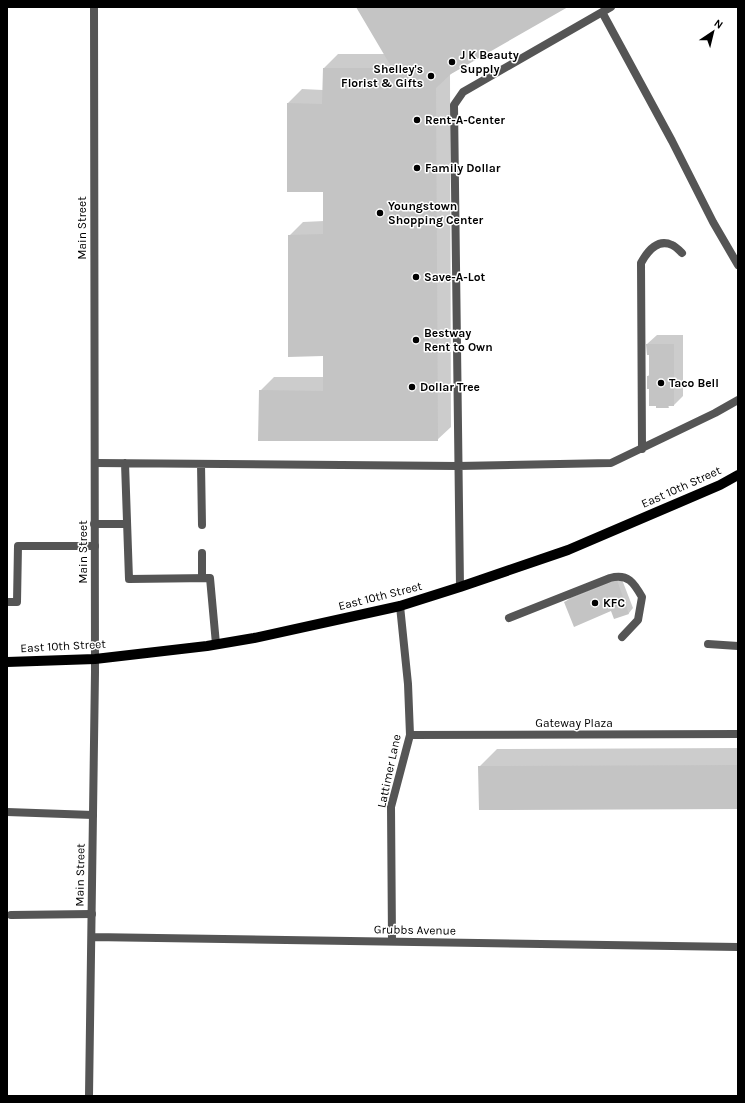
<svg xmlns="http://www.w3.org/2000/svg" width="745" height="1103" font-family="Karla,sans-serif">
  <style>
    .shadow { fill: #0003 }
    .building { fill: #c4c4c4 }
    .lines { fill: none; stroke-linecap: round; stroke-linejoin: round }
    .lane { stroke: #555; stroke-width: 8 }
    .street { stroke: #555; stroke-width: 8 }
    .primary { stroke: #000; stroke-width: 10 }
    .poi-dot { fill: #000; stroke: #fff; stroke-width: 1.5 }
    .labels { text-anchor: middle; dominant-baseline: central; stroke-width: 3; stroke-linejoin: round; paint-order: stroke }
    .poi-label { font-size: 12px; font-weight: bold; fill: #000; stroke: #fff; text-anchor: start }
    .street-label { font-size: 12px; fill: #000; stroke: #fff }
  </style>
  <rect width="100%" height="100%" fill="#fff"/>
  <path class="shadow" d="M357 7H566L450 74 451 427 437 440 260 391 274 377H324V355L289 236 303 222 324 221V191L288 103 302 89 323 90 324 68 338 54H385Z
    M657 335H683V396L674 405H670L668 407 650 388 648 376 650 374V354L647 344Z
    M621 577 633 608 629 613 615 618 611 610 565 602 570 598Z
    M738 748V808L479 767 497 749Z"/>
  <path class="building" d="M356 7H568L451 74 436 88 438 441H258L259 390 323 391V356L288 357V235L323 234V192H287V103L322 104 323 68H392Z
    M646 344H674V406H668L669 408H656V406H649V389H647V376H649V355H647Z
    M617 580 629 614 614 619 611 611 574 627 564 602Z
    M738 765V809L479 810 478 766Z"/>
  <g class="lines">
    <path class="lane" d="M602 12 672 141 713 222 738 265
      M642 449 641 263C647 252 657 238 672 245 675 246 679 250 682 253
      M95 463 458 466 611 463 715 413 738 400
      M125 463 129 579 210 578 216 644
      M201 464 202 525
      M94 524H127
      M202 553V577
      M460 587 454 105 463 92 611 7
      M7 602H17L18 546H95
      M509 618 610 578C628 573 634 583 642 597L638 620 622 637
      M708 644 738 646
      M7 812 93 815
      M11 915 92 914"/>
    <path class="street" d="M410 735 738 734
      M92 937 738 947
      M392 941 391 807 410 735 408 684 400 606
      M89 1096 95 672 94 7"/>
    <path class="primary" d="M7 662 95 659 207 646 254 638 400 606 460 587 568 550 720 485 738 475"/>
  </g>
  <g class="poi-dot">
    <circle cx="452" cy="62" r="4"/>
    <circle cx="431" cy="76" r="4"/>
    <circle cx="417" cy="120" r="4"/>
    <circle cx="417" cy="168" r="4"/>
    <circle cx="380" cy="213" r="4"/>
    <circle cx="416" cy="277" r="4"/>
    <circle cx="416" cy="340" r="4"/>
    <circle cx="661" cy="383" r="4"/>
    <circle cx="412" cy="387" r="4"/>
    <circle cx="595" cy="603" r="4"/>
  </g>
  <g class="labels">
    <g class="poi-label">
      <text x="460" y="55">J K Beauty<tspan x="460" dy="14">Supply</tspan></text>
      <text x="423" y="69" text-anchor="end">Shelley's<tspan x="423" dy="14">Florist &amp; Gifts</tspan></text>
      <text x="425" y="120">Rent-A-Center</text>
      <text x="425" y="168">Family Dollar</text>
      <text x="388" y="206">Youngstown<tspan x="388" dy="14">Shopping Center</tspan></text>
      <text x="424" y="277">Save-A-Lot</text>
      <text x="424" y="333">Bestway<tspan x="424" dy="14">Rent to Own</tspan></text>
      <text x="669" y="383">Taco Bell</text>
      <text x="420" y="387">Dollar Tree</text>
      <text x="603" y="603">KFC</text>
    </g>
    <g class="street-label">
      <text transform="translate(82 228) rotate(-90)">Main Street</text>
      <text transform="translate(681 487) rotate(-24)">East 10th Street</text>
      <text transform="translate(83 552) rotate(-90)">Main Street</text>
      <text transform="translate(380 596) rotate(-14)">East 10th Street</text>
      <text transform="translate(63 646) rotate(-3)">East 10th Street</text>
      <text x="574" y="723">Gateway Plaza</text>
      <text transform="translate(389 771) rotate(-78)">Lattimer Lane</text>
      <text transform="translate(80 875) rotate(-89)">Main Street</text>
      <text transform="translate(415 930) rotate(1)">Grubbs Avenue</text>
    </g>
  </g>
  <rect width="745" height="1103" fill="none" stroke="#000000" stroke-width="16"/>
  <g transform="translate(713 32) rotate(35)" stroke="#ffffff" stroke-width="3" paint-order="stroke">
  <path d="M0-3L7 15L0 10L-7 15Z" fill="#000000"/>
  <text y="-6" font-size="11" font-weight="bold" text-anchor="middle" fill="#000000">N</text>
  </g>
</svg>
